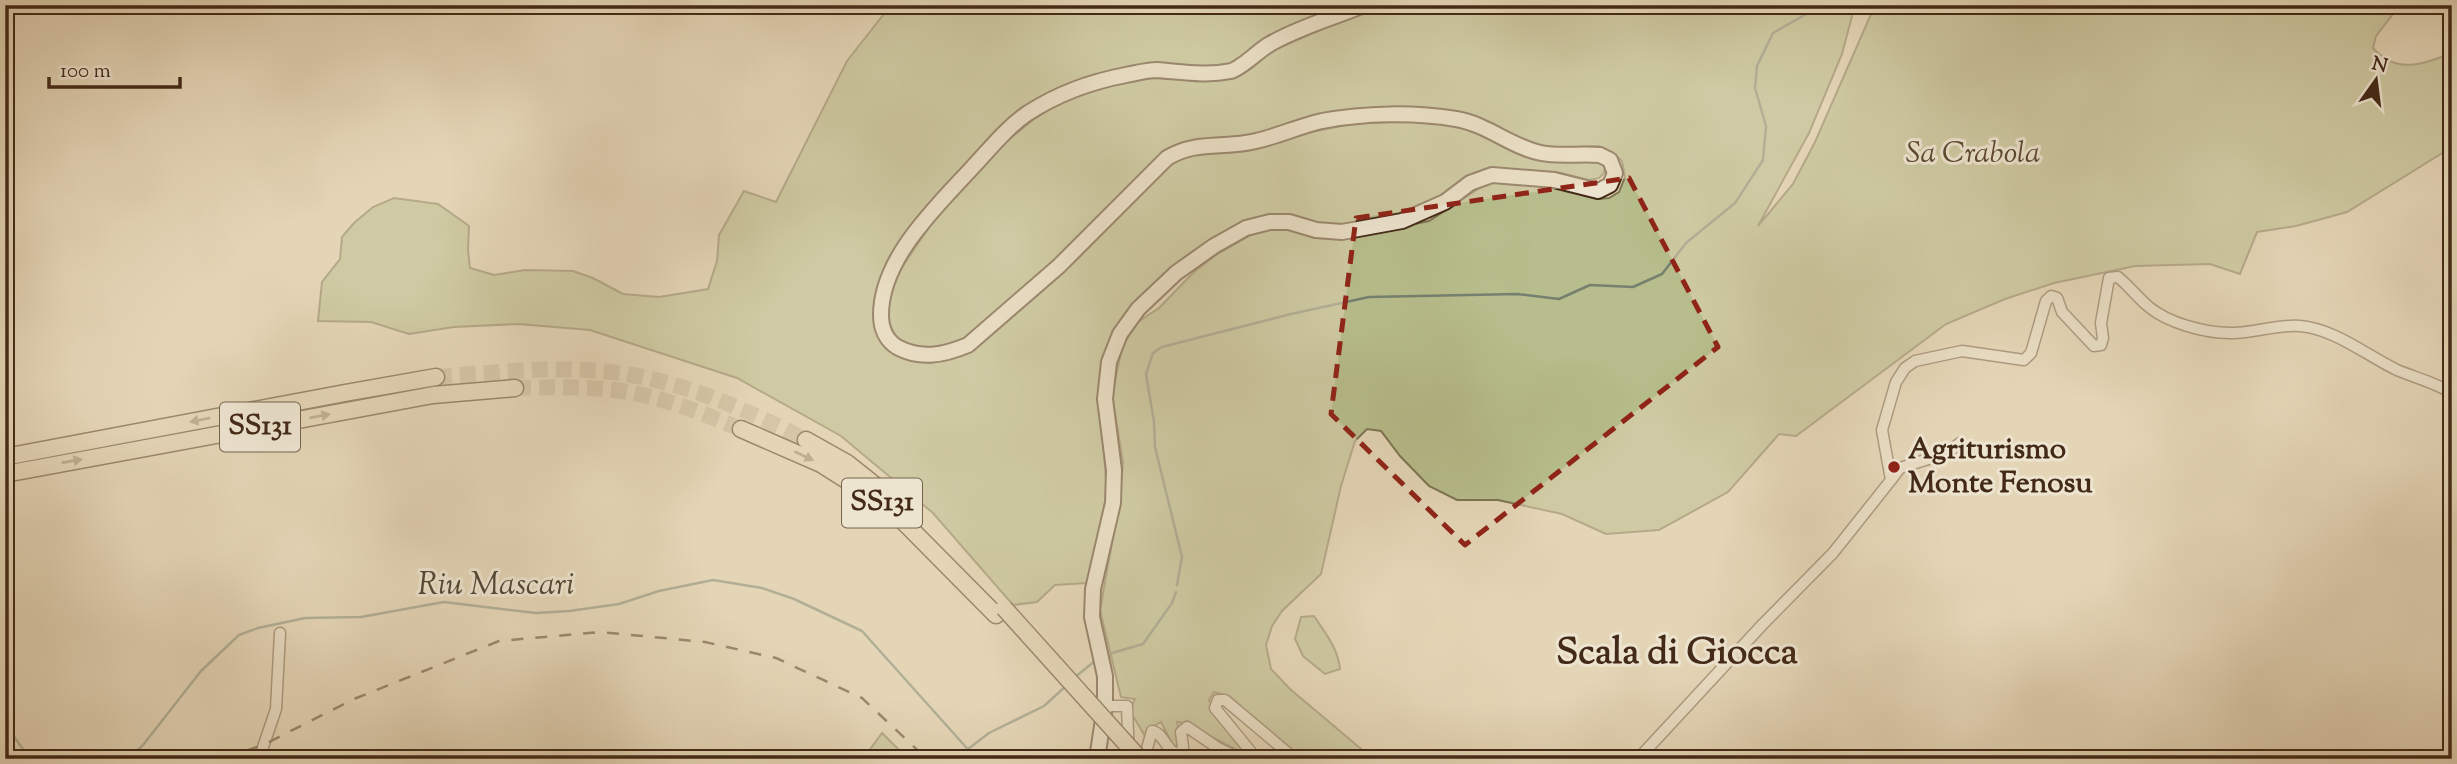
<svg xmlns="http://www.w3.org/2000/svg" width="2457" height="764" font-family="'Sorts Mill Goudy',serif">
  <style>
    .green { fill: #b7bd8c; stroke: #7d7452; stroke-width: 2 }
    .lines { fill: none; stroke-linecap: round; stroke-linejoin: round }
    .stream { stroke: #75806f; stroke-width: 2.5 }
    .trunk-tunnel { stroke: #c4b496; stroke-width: 16; stroke-dasharray: 16 8; stroke-linecap: butt }
    .minor-casing { stroke: #6b553f; stroke-width: 13 }
    .secondary-casing { stroke: #432a17; stroke-width: 18 }
    .trunk-casing { stroke: #432a17; stroke-width: 19 }
    .minor { stroke: #ede4d0; stroke-width: 10 }
    .secondary { stroke: #ede4d0; stroke-width: 14 }
    .trunk { stroke: #e4d6b6; stroke-width: 16 }
    .rail { stroke: #432a17; stroke-width: 2.5; stroke-dasharray: 12 12; stroke-linecap: butt }
    .trunk-bridge-casing { stroke: #432a17; stroke-width: 19; stroke-linecap: butt }
    .trunk-bridge { stroke: #e4d6b6; stroke-width: 16 }
    .oneway { fill: #948066 }
    .marked { fill: none; stroke: #8f2418; stroke-width: 5; stroke-dasharray: 14 9; stroke-linejoin: round }
    .poi-dot { fill: #8f2418; stroke: #ede4d0; stroke-width: 2.5 }
    .labels { text-anchor: middle; dominant-baseline: central; stroke-width: 6; stroke-linejoin: round; paint-order: stroke }
    .shield { fill: #ede4d0; stroke: #76624e; stroke-width: 2 }
    .shield-label { font-size: 28px; font-weight: bold; fill: #432a17 }
    .park-label { font-size: 30px; font-style: italic; fill: #5a472e; stroke: #ede4d0 }
    .poi-label { font-size: 30px; font-weight: bold; fill: #432a17; stroke: #ede4d0; text-anchor: start }
    .water-label { font-size: 32px; font-style: italic; fill: #544734; stroke: #ede4d0 }
    .district-label { font-size: 37px; font-weight: bold; fill: #432a17; stroke: #ede4d0 }
  </style>
  <rect width="100%" height="100%" fill="#e4d6b6"/>
  <filter id="stains"><feTurbulence type="fractalNoise" baseFrequency=".00286" numOctaves="4"/><feColorMatrix values="0 0 0 0 .2 0 0 0 0 .09 0 0 0 0 .02 0 0 0 .5 -.17"/></filter>
  <radialGradient id="worn" r=".72"><stop offset=".6" stop-color="#630" stop-opacity="0"/><stop offset="1" stop-color="#630" stop-opacity=".3"/></radialGradient>
  <path class="green" d="M891 5H1352C1314 21 1263 35 1234 65L1111 73 1085 77 1059 89 906 235 876 316 915 360 940 361 961 354 1175 158 1196 151 1219 153 1247 151 1306 133 1357 123 1430 121 1472 128 1529 155 1598 160 1605 167 1604 173 1599 178 1589 180 1557 172 1487 169 1462 180 1427 205 1400 216 1334 227 1274 215 1210 243 1166 272 1124 317 1110 345 1101 418 1107 491 1099 536 1087 583 1055 585 1037 602 1013 605 933 513 841 436 737 378 590 330 518 324 454 327 409 334 371 322 318 321 322 282 340 259 342 237 354 223 373 207 394 198 438 204 469 226 468 250 470 268 494 275 525 270 573 271 593 278 623 294 659 297 708 289 717 261 719 235 744 191 776 202 847 61Z
    M1377 5H1855L1842 54 1809 133 1758 226 1793 184 1815 142 1875 5H2400L2376 36 2373 48C2397 75 2423 64 2452 53V147L2347 212 2296 226 2257 232 2240 274 2210 264 2135 266 2054 283 2005 299 1946 324 1796 436 1779 434 1728 492 1659 530 1606 534 1562 514 1498 500H1457L1429 486 1400 456 1381 431 1367 429 1355 441 1341 486 1321 574 1282 611 1272 626 1266 645 1271 669 1290 689 1373 759H1301L1227 696 1214 692 1209 700 1213 708 1248 756 1185 723 1177 722 1181 739 1177 750 1172 744 1161 722 1149 729 1145 736 1130 711 1135 699 1121 697 1100 610 1119 504 1123 462 1112 396 1122 347 1138 322 1159 308 1194 272 1216 255 1260 230 1280 227 1344 239 1429 221 1489 182 1550 185 1598 199 1609 198 1619 192 1625 177 1622 161 1612 152 1598 146 1549 148 1411 110 1248 137 1183 142 1168 149 1069 248 965 341 932 352 904 344 896 337 889 323 887 308 892 288 902 267 932 223 969 179 1003 144 1033 120 1059 103 1081 92 1130 81 1154 78 1211 81 1232 78 1251 68 1268 53Z
    M1314 616C1325 633 1338 648 1340 669L1325 674 1303 656 1295 639 1301 617Z
    M882 733 908 759H863Z"/>
  <g class="lines">
    <path class="stream" d="M1177 585 1182 557 1155 447 1154 422 1146 374 1153 353 1162 347 1291 314 1369 297 1517 294 1559 299 1590 285 1633 287 1662 274 1686 243 1735 203 1763 160 1766 126 1755 88 1757 66 1773 33 1822 5
      M1112 653 1143 644 1172 603 1176 592
      M1074 678 1096 660
      M5 724 30 759
      M968 749 989 733 1044 706 1067 685
      M128 759 143 745 201 671 239 635 258 628 305 618 361 617 444 602 536 613 569 611 619 604 659 591 713 580 762 588 794 599 862 631 973 755 980 759"/>
    <path class="trunk-tunnel" d="M436 377C500 372 569 364 632 375 694 386 751 412 806 440
      M515 388C553 387 591 386 628 392 668 399 704 414 741 429"/>
    <defs>
      <path id="minor" d="M1960 443 1947 453 1900 468 1891 480 1882 430 1896 382 1905 368 1915 361 1962 351 2024 360 2031 353 2046 301 2051 296 2057 298 2062 312 2094 346 2101 345 2103 338 2101 323 2109 278 2118 277C2129 286 2138 298 2149 307 2168 323 2205 333 2230 333 2253 334 2276 324 2300 326 2335 329 2366 355 2397 370 2416 378 2434 382 2452 393
        M1105 706H1127L1129 759
        M259 759 276 709 280 633
        M1144 759 1152 731C1166 734 1165 753 1180 754L1183 747 1181 732 1187 727 1218 748 1241 759
        M1250 759 1251 752 1215 708 1218 700H1225L1295 759
        M1638 759 1763 624 1833 553 1891 480"/>
      <path id="secondary" d="M1097 759 1105 706V676L1092 617 1093 589 1113 503 1114 470 1105 399 1109 362 1120 334 1138 309 1176 273 1214 246 1246 228 1270 222H1289L1316 230 1342 232 1402 221 1445 202 1470 183 1492 175 1554 180 1598 191 1610 185 1615 173 1610 160 1600 155C1580 153 1560 157 1541 153 1511 147 1487 124 1456 119 1414 112 1365 113 1322 121 1300 126 1278 136 1256 141 1224 149 1196 140 1167 158L1059 266 968 345C944 355 921 360 897 347 886 340 881 328 881 315 881 259 935 208 971 169 989 150 1006 128 1028 113 1059 93 1089 82 1126 75 1136 73 1147 70 1157 70 1183 72 1206 76 1231 71 1242 68 1259 50 1270 44 1299 27 1333 18 1364 5"/>
      <path id="trunk" d="M741 429 821 464 889 507 996 615
        M806 440 847 463 906 510
        M5 457 345 393 436 377
        M5 474 433 395 515 388"/>
    </defs>
    <use href="#minor" class="minor-casing"/>
    <use href="#secondary" class="secondary-casing"/>
    <use href="#trunk" class="trunk-casing"/>
    <use href="#minor" class="minor"/>
    <use href="#secondary" class="secondary"/>
    <use href="#trunk" class="trunk"/>
    <path class="rail" d="M224 759 265 744 354 699 499 641 600 632 705 642 776 658 862 698 927 759"/>
    <defs>
      <path id="trunk-bridge" d="M1004 608 1140 759"/>
    </defs>
    <use href="#trunk-bridge" class="trunk-bridge-casing"/>
    <use href="#trunk-bridge" class="trunk-bridge"/>
  </g>
  <defs><path id="oneway-solid" d="M-6-.8H1V-3.2L6.5 0L1 3.2V.8H-6Z" transform="scale(1.75)"/></defs>
  <g class="oneway">
    <use href="#oneway-solid" transform="translate(320 416) rotate(-10)"/>
    <use href="#oneway-solid" transform="translate(200 420) rotate(169)"/>
    <use href="#oneway-solid" transform="translate(804 456) rotate(25)"/>
    <use href="#oneway-solid" transform="translate(72 461) rotate(-10)"/>
  </g>
  <path d="M0 0H2457V764H0ZM1629 178 1718 347 1465 545 1331 414 1356 218Z" fill="#e4d6b6" fill-opacity=".55" fill-rule="evenodd"/>
  <path class="marked" d="M1629 178 1718 347 1465 545 1331 414 1356 218Z"/>
  <circle class="poi-dot" cx="1894" cy="467" r="7"/>
  <g class="labels">
    <g class="shield">
      <rect x="220" y="402.5" width="80" height="49" rx="5"/>
      <rect x="842" y="478.5" width="80" height="49" rx="5"/>
    </g>
    <g class="shield-label">
      <text x="260" y="427">SS131</text>
      <text x="882" y="503">SS131</text>
    </g>
    <g class="park-label">
      <text x="1973" y="154">Sa Crabola</text>
    </g>
    <g class="poi-label">
      <text x="1908" y="450">Agriturismo<tspan x="1908" dy="34">Monte Fenosu</tspan></text>
    </g>
    <g class="water-label">
      <text x="496" y="586">Riu Mascari</text>
    </g>
    <g class="district-label">
      <text x="1677" y="654">Scala di Giocca</text>
    </g>
  </g>
  <rect width="2457" height="764" fill="none" stroke="#e4d6b6" stroke-width="28"/>
  <rect x="7" y="7" width="2443" height="750" fill="none" stroke="#432a17" stroke-width="3.5"/>
  <rect x="14" y="14" width="2429" height="736" fill="none" stroke="#432a17" stroke-width="2"/>
  <g transform="translate(2376 80) rotate(14)" stroke="#ede4d0" stroke-width="5" paint-order="stroke">
  <path d="M0-5L12 26L0 18L-12 26Z" fill="#432a17"/>
  <text y="-10" font-size="19" font-weight="bold" text-anchor="middle" fill="#432a17">N</text>
  </g>
  <path d="M49 77v10h131v-10" fill="none" stroke="#432a17" stroke-width="3.5"/>
  <text x="60" y="77" font-size="21" fill="#432a17" stroke="#ede4d0" stroke-width="5" paint-order="stroke">100 m</text>
  <rect width="100%" height="100%" filter="url(#stains)"/>
  <rect width="100%" height="100%" fill="url(#worn)"/>
</svg>
